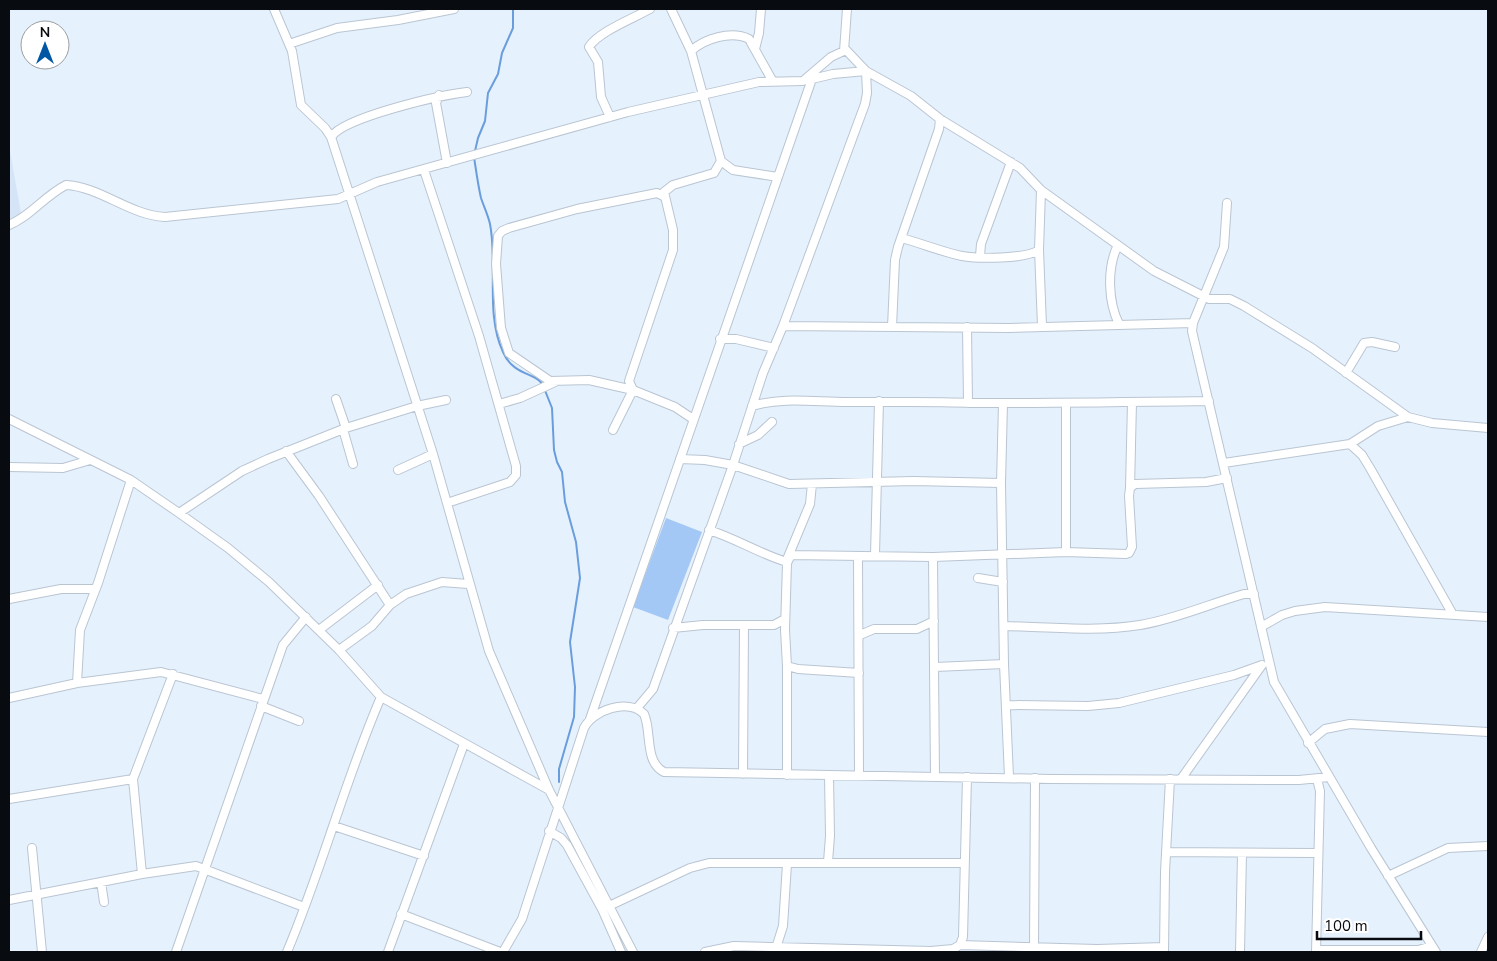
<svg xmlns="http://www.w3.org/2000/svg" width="1497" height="961" font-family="'Nunito Sans',sans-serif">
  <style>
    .built { fill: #d5e5f7 }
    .green { fill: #a3c8f6 }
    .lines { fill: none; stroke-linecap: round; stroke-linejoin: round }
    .stream { stroke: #6a9ddb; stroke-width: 2 }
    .street-casing { stroke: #bac5d2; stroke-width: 10 }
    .street { stroke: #fff; stroke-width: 8 }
  </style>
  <rect width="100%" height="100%" fill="#e6f1fe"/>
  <path class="built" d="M9 145 22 219 9 221Z"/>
  <path class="green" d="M666 518 702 532 668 620 633 607Z"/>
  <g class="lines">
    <path class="stream" d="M475 151 478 138 485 121 488 93 498 74 502 53 513 28V9
      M474 157C476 170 478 185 481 198 484 207 488 215 490 224 498 264 485 314 503 352 513 376 537 373 542 384
      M544 388 552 408 554 450 557 462 562 472 565 502 576 542 580 578 570 642 575 687 574 717 559 769V782"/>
    <defs>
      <path id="street" d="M274 9 292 51 301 105 325 128 331 137 433 454 489 651 549 790 633 952
        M671 9 691 51 721 161 714 173 673 185 664 192 673 230V250L629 381 633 390 675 407 693 419
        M289 44 337 28 398 20 454 9
        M755 49 759 33 761 9
        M691 51C704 39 731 30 749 39L772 80
        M844 51 847 9
        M439 95 436 103 447 163
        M610 117 601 97 598 62 589 47C598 32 634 18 650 9
        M331 137C344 117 441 95 467 92
        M721 161 733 170 778 177
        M424 170 479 336 516 466V475L510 482 447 503
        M1041 190 1039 250 1042 326
        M1227 203 1224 247 1193 323 1192 331 1274 682 1371 848 1436 952
        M9 225C31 216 43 197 66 185 101 187 129 215 165 217L338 199 377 182 628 112 759 82 803 81 831 57 846 50 866 71 911 96 940 119 1020 168 1041 190 1154 271 1209 299H1230L1244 306 1312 348 1408 417 1432 423 1488 428
        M901 238C921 243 942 252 962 256 978 259 1026 259 1039 250
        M1117 247C1107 269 1108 302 1119 324
        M980 256 981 244 1011 162
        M783 326 1009 328 1193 323
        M892 327 895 260 898 247 939 129 940 119
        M967 327 968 403
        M720 339H736L774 348
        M1346 373 1364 343 1372 342 1395 347
        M336 399 346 428
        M1003 403 1001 483 1004 664 1009 777
        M1066 403V552
        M499 404 520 398 555 382
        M752 406C785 396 820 403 854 402 903 401 952 403 1001 403 1071 403 1140 402 1209 401
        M9 419 131 480 179 513 228 548 269 582 339 650 381 697 549 790
        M343 429 353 464
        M613 430 633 390 589 380 550 381 509 353 501 328 496 264 498 236 502 231 509 228 577 209 657 193 663 196
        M739 444 758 435 772 422
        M1350 444 1378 426 1408 417
        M286 451 319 496 390 605
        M680 459 705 460 733 465 789 484 914 481 1001 483
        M1224 463 1350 444 1362 455 1370 468 1452 613
        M9 467 63 468 90 460
        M398 470 433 454
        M1130 488 1132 402
        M179 513 242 471 268 459 346 428 417 406 446 400
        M709 530C737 539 760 554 787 562
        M875 555 879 401
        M858 556 859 775
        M788 557 810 504 812 484
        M933 557 935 775
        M978 578 1003 582
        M9 599 61 589H95
        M1005 626C1050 627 1096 632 1140 625 1176 619 1209 604 1244 594H1254
        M1261 627 1282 615 1295 611 1325 607 1488 617
        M673 628 703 625H774L785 619
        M319 630 378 585
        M860 635 874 629H917L934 621
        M339 650 372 626 390 605 406 594 442 582 468 584
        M787 666 798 669 859 673
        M935 667 1004 664
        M77 683 80 630 98 583 131 480
        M9 698 77 683 161 672 263 699
        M1006 705 1088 706 1119 703 1234 675 1262 665
        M261 706 299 721
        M637 708 653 689 733 465 763 373 783 326 865 104 867 93 866 71 833 74 812 79
        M590 719 813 76
        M1308 743 1325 729 1350 724 1488 732
        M743 774 744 625
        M787 775V666L785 630 787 563 791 555 933 557 1066 552 1126 554 1129 553 1132 547 1129 496 1130 488 1135 484 1206 482 1227 478
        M1181 779 1262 665
        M9 799 133 779
        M334 826 424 856
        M549 831 561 838 567 845 602 909 621 952
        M32 848 42 952
        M1166 852 1318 853
        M828 862 830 836 829 775
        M142 874 133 779 173 674
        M1388 876 1448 848 1488 846
        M101 882 104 902
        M9 900 142 874 196 866 304 907
        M609 906 690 868 709 863H963
        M401 914 500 952
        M960 945 1097 949 1164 947
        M776 948 783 926 787 864
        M1034 948 1035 778
        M1316 950H1418L1432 946
        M176 952 283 645 306 617
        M287 952C322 869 345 780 381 697
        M388 952 464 744
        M503 952 522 919 584 728C593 710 628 698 644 714 652 731 644 762 664 772L1052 779 1299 780 1329 777
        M705 952 734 946 931 951 953 949 960 945 963 937 967 777
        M1164 952 1165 872 1170 779
        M1240 952 1242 853
        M1316 952 1320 791 1317 779
        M1481 952 1488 937"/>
    </defs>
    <use href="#street" class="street-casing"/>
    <use href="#street" class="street"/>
  </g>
  <rect width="1497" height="961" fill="none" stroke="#080c10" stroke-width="20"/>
  <g transform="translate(45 45)"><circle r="24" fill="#ffffff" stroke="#9c9e9f"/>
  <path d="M0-4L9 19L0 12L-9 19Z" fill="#0257a5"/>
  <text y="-8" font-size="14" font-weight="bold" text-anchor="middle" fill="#080c10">N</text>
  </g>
  <path d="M1317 931v8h104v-8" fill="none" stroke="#080c10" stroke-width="2.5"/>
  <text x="1324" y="931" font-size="15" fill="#080c10" stroke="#ffffff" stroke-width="4" paint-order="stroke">100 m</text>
</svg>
